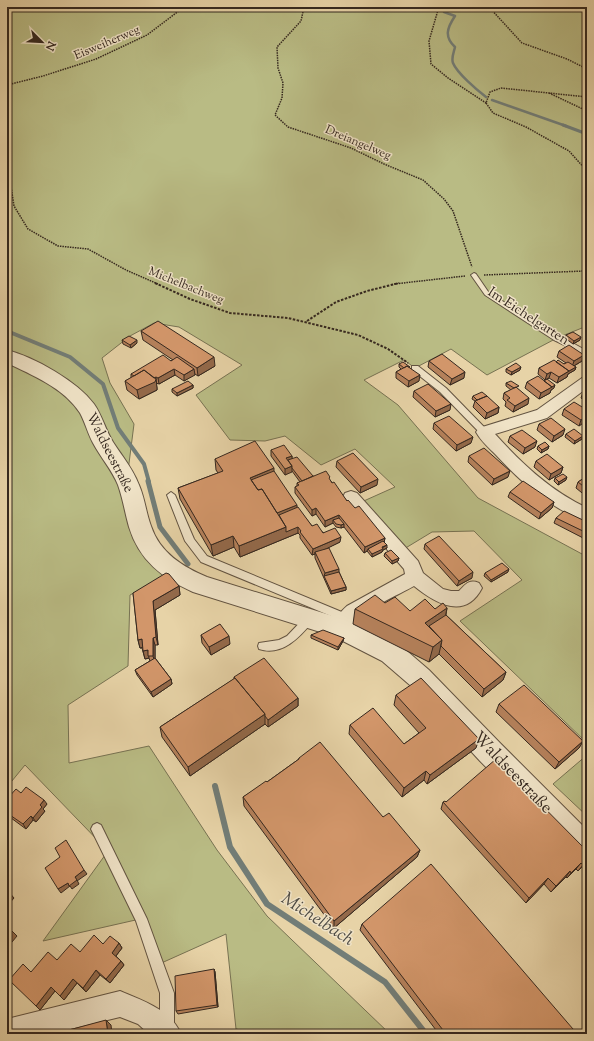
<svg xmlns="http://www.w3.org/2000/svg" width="594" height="1041" font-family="'Sorts Mill Goudy',serif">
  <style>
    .green { fill: #b9bb84; stroke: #777252 }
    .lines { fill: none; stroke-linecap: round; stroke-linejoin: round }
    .stream-far4 { stroke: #727d77; stroke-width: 2.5 }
    .stream-far3 { stroke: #727d77; stroke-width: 3 }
    .stream-far2 { stroke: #727d77; stroke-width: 4 }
    .stream-far1 { stroke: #727d77; stroke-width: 5 }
    .stream { stroke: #727d77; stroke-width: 6 }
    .service-casing { stroke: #625341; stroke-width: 2 }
    .minor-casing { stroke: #625341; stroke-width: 2 }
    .tertiary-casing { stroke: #625341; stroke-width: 2 }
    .path-far1 { stroke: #35281f; stroke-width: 1.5; stroke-dasharray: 1.5 1; stroke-linecap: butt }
    .path { stroke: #35281f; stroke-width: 2; stroke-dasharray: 2.5 1.5; stroke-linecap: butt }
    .service { fill: #efe2c6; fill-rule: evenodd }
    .minor { fill: #efe2c6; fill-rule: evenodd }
    .tertiary { fill: #efe2c6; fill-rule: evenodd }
    .wall { fill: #b5815b; stroke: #35281f }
    .shaded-wall { fill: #93694a; stroke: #35281f }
    .building { fill: #d2966a; stroke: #35281f }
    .labels { text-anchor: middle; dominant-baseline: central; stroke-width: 3; stroke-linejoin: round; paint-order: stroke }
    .far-street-label { font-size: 12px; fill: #35281f; stroke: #efe2c6 }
    .street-label { font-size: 14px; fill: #35281f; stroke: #efe2c6 }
    .near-street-label { font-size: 17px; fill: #35281f; stroke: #efe2c6 }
    .near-water-label { font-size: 18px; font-style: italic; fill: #4e4b44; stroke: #efe2c6 }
  </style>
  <rect width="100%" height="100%" fill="#e7d3a7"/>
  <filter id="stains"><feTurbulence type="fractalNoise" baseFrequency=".005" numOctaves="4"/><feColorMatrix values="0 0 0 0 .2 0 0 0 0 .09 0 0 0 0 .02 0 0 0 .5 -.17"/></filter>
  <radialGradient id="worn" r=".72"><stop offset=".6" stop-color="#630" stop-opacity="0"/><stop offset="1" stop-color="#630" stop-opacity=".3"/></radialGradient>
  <path class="green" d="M7 7H587V326L557 338 487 375 451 349 415 368 404 360 364 380 398 405 478 498 582 554H587V743L460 621 522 580 474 531 432 532 399 552 357 504 395 487 355 449 321 465 285 436 265 441 230 440 196 395 242 365 179 327 154 323 130 336 102 358 110 383 134 424 126 487 166 576 130 595 128 666 68 705 69 763 149 746 217 850 267 916 390 1034H260L236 1029 226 934 157 965 140 919 43 941 108 851 25 765 7 787Z
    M587 755V816L553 784Z"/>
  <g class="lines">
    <path class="stream-far4" d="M444 7V12L455 16C447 28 444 37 455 47 454 52 451 58 453 63 457 73 477 90 486 97
      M492 100 566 126"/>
    <path class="stream-far3" d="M563 125 587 134"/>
    <path class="stream-far2" d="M7 331 70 357 103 384 118 428 144 464 149 482"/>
    <path class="stream-far1" d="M148 481 160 527 188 564"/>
    <path class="stream" d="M215 786 230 847 267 904 385 982 426 1034"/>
    <defs>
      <path id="service" d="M474 273 476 274 489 293 560 336 587 351V356L554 340 485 295 471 275Z
        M412 366H418L446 388 487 430 488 432 487 434H481L440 392 412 370Z
        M171 492 175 495 194 539 207 556 349 615 351 618 349 621 346 622 343 621 201 562 185 541 167 495Z
        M310 614 313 615 315 618 313 621C301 636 282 657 259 649L258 646 259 643 279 640 287 636 307 615Z
        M97 823 101 825 147 919 174 993V1028L172 1033 169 1034 162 1033 160 1028V993L136 921 91 829 93 825Z"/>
      <path id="minor" d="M587 376V388L547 418 495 434C522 464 551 491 587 508V521C551 510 521 482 496 455 489 448 481 441 476 432L479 428 537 410 582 378Z
        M351 491 357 493 418 561 423 573 443 589 451 591H459C466 584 469 579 479 583L482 588C465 621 435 603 414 586 391 599 360 610 347 634L340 636 333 634 331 628C335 619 340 612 347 606L405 574 404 569 345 501 343 497 345 493Z
        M120 991C143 1001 170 1009 181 1034H149L138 1024 120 1017 50 1034H7V1019Z"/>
      <path id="tertiary" d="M7 350C34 357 77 381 94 404 102 415 105 429 113 442 122 456 133 469 139 485 145 499 146 513 151 526 160 553 183 567 207 577L349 621 400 645 429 670 500 743 587 830V865L577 860 480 761 411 686 382 661 333 636 193 592C162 578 139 560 129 527 125 513 123 499 118 485 112 470 101 458 93 443 88 434 85 422 80 413 64 388 32 375 7 363Z"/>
    </defs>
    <use href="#service" class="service-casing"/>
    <use href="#minor" class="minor-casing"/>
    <use href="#tertiary" class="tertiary-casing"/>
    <path class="path-far1" d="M304 7 301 21 277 47 278 68 283 83 282 98 275 115 288 127 351 148 384 164 423 180 444 199 453 211 472 267
      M433 7 438 10 429 41 431 64 448 78 486 103
      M489 7 522 43 567 59 587 69
      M7 85 43 76 96 59 147 35 184 7
      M549 93 587 111
      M587 97 501 88 490 92 486 103 493 113 526 127 569 151 587 171
      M7 156 10 159 9 174 14 206 28 229 58 246 88 249 126 270 158 284
      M587 243 584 271 587 276
      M484 275 584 271
      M394 284 465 276"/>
    <path class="path" d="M155 283 190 299 230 313 288 318 358 335 388 349 408 363
      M307 321 336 302 367 291 399 283"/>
    <use href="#service" class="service"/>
    <use href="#minor" class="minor"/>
    <use href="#tertiary" class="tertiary"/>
  </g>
  <path class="wall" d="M141 331 215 366 198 376 195 374 184 381 175 375 159 384 156 383 157 388V390L139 399 127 390 125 381 131 378V374L173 360 143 340Z
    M566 335 580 340 573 344 565 338Z
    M122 340 137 343 131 348 123 344Z
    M559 351 582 361 574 366 576 367 575 370 568 374 567 377 557 383 549 378 545 380 538 374 539 368 556 362 564 364 566 363 557 357Z
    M429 361 464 378 450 385 428 367Z
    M399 364 410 368 419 381 408 387 396 378V372L401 369 399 367Z
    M506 369 520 370 511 375 506 372Z
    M527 382 554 388 551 390 550 393 539 399 525 388Z
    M506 383 518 389 528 404 513 412 505 406 506 402 503 399 504 393 511 390 506 386Z
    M193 385V388L177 396 172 392V389Z
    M587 390V402L581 398 583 392Z
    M414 391 450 410 435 417 413 397Z
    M473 396 499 407 498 413 485 419 473 407 475 401 472 399Z
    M564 409 587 410V420L579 426 562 415Z
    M434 423 471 443 456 451 433 429Z
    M539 424 563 435 552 442 537 430Z
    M566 434 582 439 574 444 565 437Z
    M510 436 535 447 523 454 508 442Z
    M538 446H549L548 449 541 453 537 449Z
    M271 450 292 456V459L313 476 330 480 347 501 385 538 384 542 387 548 383 550 382 552 372 557 367 551 364 553 344 527 341 528 336 527 333 523 325 527 316 514 312 516 295 493V487L297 486V483L300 482 292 471 285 475 271 456Z
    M469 456 508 477 492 485 468 462Z
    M215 459 274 472 297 507 312 526 340 542 325 549 339 572 346 587V590L331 594 315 558V554L312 555 300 538V535L298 533 240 557 234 547 213 556 180 499 178 488 218 473 216 470Z
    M337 461 377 485 360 493 336 467Z
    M536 461 563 467 561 473 549 480 534 467Z
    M587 476V497L576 488 578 482Z
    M555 478 566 480 558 485 554 481Z
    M510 492 554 502 552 508 539 519 508 497Z
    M556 518 587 522V540L554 523Z
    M425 544 472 578 457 586 424 549Z
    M385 553 399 558 398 561 392 564 384 556Z
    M508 572 491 582 484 576 485 573Z
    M179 586 180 595 155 610 158 645H155V658L171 679 172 684 153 697 137 675 135 670 150 661 149 658 145 659 142 648H140L138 640 133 593Z
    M447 608 446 615 506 672 503 680 482 697 439 654 429 662 353 624 355 609 410 611Z
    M201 635 230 644 211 655 202 643Z
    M311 635 344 638 343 641 338 650 311 638Z
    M234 677 298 698V706L268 727 265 724 190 776 162 737 160 727 234 679Z
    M396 695 476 748 427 784 424 780 402 797 349 734 350 725 404 744 419 733 394 705Z
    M499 704 583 741 579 748 555 769 496 712Z
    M299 758 383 817 420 850 417 857 334 928 244 806 243 797 267 782 299 759Z
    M21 793 47 804 43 809 45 811 36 822 33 820 26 829 7 815V808L10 804 7 799Z
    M443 802H446L587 862 578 871 576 869 567 878 566 877 551 892 544 884 526 903 441 809Z
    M362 924 568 1034H439L360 930Z
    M119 943 122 948 116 956 121 961 124 965 110 983 100 975 86 992 77 983 64 1000 55 991 40 1010 31 972 57 960 103 944Z
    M214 969 215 972 218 1007 178 1014 176 1011Z
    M587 975V982L584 979Z"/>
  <path class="shaded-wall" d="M581 337 580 340 573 344 574 341Z
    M137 340V343L131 348 130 345Z
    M584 355 582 361 572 367 574 361Z
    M214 357 215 366 198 376 197 368Z
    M521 367 520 370 511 375 512 372Z
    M576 367 575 370 568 374 567 377 557 383 559 377Z
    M174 369 175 375 159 384 158 378Z
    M194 369 195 375 184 381V375Z
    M465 372 464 378 450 385 452 379Z
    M551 372 549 378 545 380 547 374Z
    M420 375 419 381 408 387 409 381Z
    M156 377 157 388V390L139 399 137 390Z
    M193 385V388L177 396V393Z
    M555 385 554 388 551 390 550 393 539 399 541 393Z
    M529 398 528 404 513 412 515 406Z
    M451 404 450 410 435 417 436 411Z
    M499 407 498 413 485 419 487 413Z
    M587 416V420L579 426 581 420Z
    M565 429 563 435 552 442 554 436Z
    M583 436 582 439 574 444 575 441Z
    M473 437 471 443 456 451 457 445Z
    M537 441 535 447 523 454 525 448Z
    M549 446 548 449 541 453 542 450Z
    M292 456V462L288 463 286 458Z
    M292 466V472L285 475V469Z
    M563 467 561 473 549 480 551 474Z
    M274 468V480L255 487 250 478Z
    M510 471 508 477 492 485 494 479Z
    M567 477 566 480 558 485 559 482Z
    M378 479 377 485 360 493 361 487Z
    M554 502 552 508 539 519 541 513Z
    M297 505V513L279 521 276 513Z
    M316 508V514L312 516V510Z
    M339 515V521L333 520V523L325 527V521Z
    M344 524V527L341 528V525Z
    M286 527H298V533L240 557 239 546Z
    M233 536 234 547 213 556 211 545Z
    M341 537 340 542 316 554 315 552V554L312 555 313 549Z
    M385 538 384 543 368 549 367 551 364 553 365 547Z
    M387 545V548L383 550 382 552 372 557V554Z
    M399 558 398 561 392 564V561Z
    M339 569V575L324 576 325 573Z
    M509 569 508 572 491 582V580Z
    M473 572 472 578 457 586 459 581Z
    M179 586 180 595 155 610 158 645 156 637 153 601Z
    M346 587V590L331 594V591Z
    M447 608 444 623 428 634 425 623Z
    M229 636 230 644 211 655 209 647Z
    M153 638 155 645V663L153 656Z
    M344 638 343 641 338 650V647Z
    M142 639 144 647 140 648 138 640Z
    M442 640 439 654 429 662 433 647Z
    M148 650 149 658 145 659 143 651Z
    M506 672 503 680 482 697 484 689Z
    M171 679 172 684 153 697 151 692Z
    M298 698V706L268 727V720Z
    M265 714V724L190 776 188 767Z
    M479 739 476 748 427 784 430 775Z
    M583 741 579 748 555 769 559 762Z
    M426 771 424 780 402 797 404 788Z
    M44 800 47 804 43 809 45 811 36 822 33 818 40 805Z
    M31 816 33 820 26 829 23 824Z
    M420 850 417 857 334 928V921Z
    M587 861V862L578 871 583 865Z
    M581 863 576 869 567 878 571 873Z
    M84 870 87 874 77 881 75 877Z
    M570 871 566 877 551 892 556 886Z
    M548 878 544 884 526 903 529 898Z
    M77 880 79 884 72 889 70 886 61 893 58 889 68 883Z
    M7 891H8L14 898 7 906Z
    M11 930 17 936 7 948V934Z
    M119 943 122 948 115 957 112 953Z
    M121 961 124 965 110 983 106 979Z
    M214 969 215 972 218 1007 217 1005Z
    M96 970 100 975 86 992 83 988Z
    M73 979 77 983 64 1000 60 996Z
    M51 987 55 991 40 1010 36 1006Z
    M106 1020 111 1025 112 1034H108Z"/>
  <path class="building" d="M158 321 214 357 197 368 141 331Z
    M573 332 581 337 574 341 566 335Z
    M129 336 137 340 130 345 122 340Z
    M569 345 584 355 574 361 559 351Z
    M442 354 465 372 452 379 429 361Z
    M163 355 171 361 177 357 194 369 184 375 174 369 158 378 156 377 154 378 144 370 134 376 131 374Z
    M554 360 569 371 559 377 551 372 547 374 539 368Z
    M558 360 564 364 568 362 576 367 569 371 556 362Z
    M403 362 410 367H409L407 366 404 368 399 364Z
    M516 363 521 367 512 372 506 369Z
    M407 366 420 375 409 381 396 372Z
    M144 370 156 379 155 382 137 390 125 381Z
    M538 376 552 387 541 393 527 382Z
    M547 379 555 385 552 387 544 381Z
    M188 381 193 385 177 393 172 389Z
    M511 381 519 386 514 388 506 383Z
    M428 384 451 404 436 411 414 391Z
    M516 387 529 398 515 406 507 400 510 398 504 393Z
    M587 390V395L583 392Z
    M482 392 487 396 477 400 473 396Z
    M487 396 499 407 487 413 475 401Z
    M574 402 587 410V416L581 420 564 409Z
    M449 416 473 437 457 445 434 423Z
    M551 418 565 429 554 436 539 424Z
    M574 429 583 436 575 441 566 434Z
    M522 430 537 441 525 448 510 436Z
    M255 441 274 468 250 478 258 490 262 489 286 527 239 546 233 536 211 545 178 488 223 471 215 459Z
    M545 442 549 446 542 450 538 446Z
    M284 445 292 456 286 458 292 466 285 469 271 450Z
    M484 448 510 471 494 479 469 456Z
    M353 453 378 479 361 487 337 461Z
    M547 454 563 467 551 474 536 461Z
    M297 457 313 476 302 481 292 468V466L288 460Z
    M274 471 297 505 277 513 262 489 258 490 251 480Z
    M326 471 330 477 329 478 332 483 334 482 347 501 348 500 355 508 359 506 385 538 365 547 339 515 325 521 316 508 312 510 295 487 299 485 297 483Z
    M563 474 567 477 559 482 555 478Z
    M587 476V489L578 482Z
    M523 481 554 502 541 513 510 492Z
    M298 507 312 526 317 524 323 533 335 528 341 537 313 549 300 532 301 531 298 527 286 532V527L279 515Z
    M564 511 587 522V533L556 518Z
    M339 518 344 524 341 525 336 524 333 520Z
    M439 536 473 572 459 581 425 544Z
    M383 541 387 545 382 547 383 549 372 554 368 549Z
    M329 548 339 569 325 573 315 552Z
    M391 550 399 558 392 561 385 553Z
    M502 563 509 569 491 580 485 573Z
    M339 572 346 587 331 591 324 576Z
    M166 573 169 574 179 586 153 601 156 637 153 638V656H148V650L143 651 142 639 138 640 133 593Z
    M375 595 385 603 395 597 410 611 425 599 435 609 443 603 447 608 425 623 442 640 433 647 355 609Z
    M446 615 506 672 484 689 441 646 442 640 429 626Z
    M220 624 229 636 209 647 201 635Z
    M323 630 344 638 338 647 311 635Z
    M155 658 171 679 151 692 135 670Z
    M264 658 298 698 268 720 265 716V714L235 678 234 677Z
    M235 678 265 714 188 767 160 727Z
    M421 678 479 739 430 775 426 771 404 788 350 725 373 708 404 744 426 728 396 695Z
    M524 685 583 741 559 762 499 704Z
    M320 742 383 817 389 813 420 850 334 921 243 797 266 781 267 782 299 759V758Z
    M496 759 587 851V861L583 865 581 863 571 873 570 871 556 886 548 878 529 898 443 802 445 801 446 802Z
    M26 787 44 800 40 805 42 807 33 818 31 816 23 824 7 813V808L11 803 7 799 16 789 21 793Z
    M66 840 84 870 75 877 77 880 69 886 68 883 58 889 45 868 60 857 55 848Z
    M431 864 573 1029 568 1034H446L362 924Z
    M7 926 11 930 7 934Z
    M94 935 103 944 110 936 119 943 112 953 121 961 106 979 96 970 83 988 73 979 60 996 51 987 36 1006 9 980 23 964 31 972 48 952 57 960 71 944 80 952Z
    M214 969 217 1005 176 1011 175 976Z
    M106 1020 108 1034H54Z"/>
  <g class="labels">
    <g class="far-street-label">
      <text transform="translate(107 43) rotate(-23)">Eisweiherweg</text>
      <text transform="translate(358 143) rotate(23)">Dreiangelweg</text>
      <text transform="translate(186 286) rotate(22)">Michelbachweg</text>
    </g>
    <g class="street-label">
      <text transform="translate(528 317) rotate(33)">Im Eichelgarten</text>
      <text transform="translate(109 453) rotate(63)">Waldseestraße</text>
    </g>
    <g class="near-street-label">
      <text transform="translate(512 773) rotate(46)">Waldseestraße</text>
    </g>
    <g class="near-water-label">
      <text transform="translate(317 920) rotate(33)">Michelbach</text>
    </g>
  </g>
  <rect width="594" height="1041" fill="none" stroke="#e7d3a7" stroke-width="24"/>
  <rect x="8" y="8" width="578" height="1025" fill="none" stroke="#35281f" stroke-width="2"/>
  <rect x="12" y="12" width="570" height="1017" fill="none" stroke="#35281f"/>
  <g transform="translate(42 42) rotate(114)" stroke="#efe2c6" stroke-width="3" paint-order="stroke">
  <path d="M0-3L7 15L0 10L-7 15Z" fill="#35281f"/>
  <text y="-6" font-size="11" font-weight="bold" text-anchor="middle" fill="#35281f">N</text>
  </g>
  <rect width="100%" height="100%" filter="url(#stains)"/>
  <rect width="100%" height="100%" fill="url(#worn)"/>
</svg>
